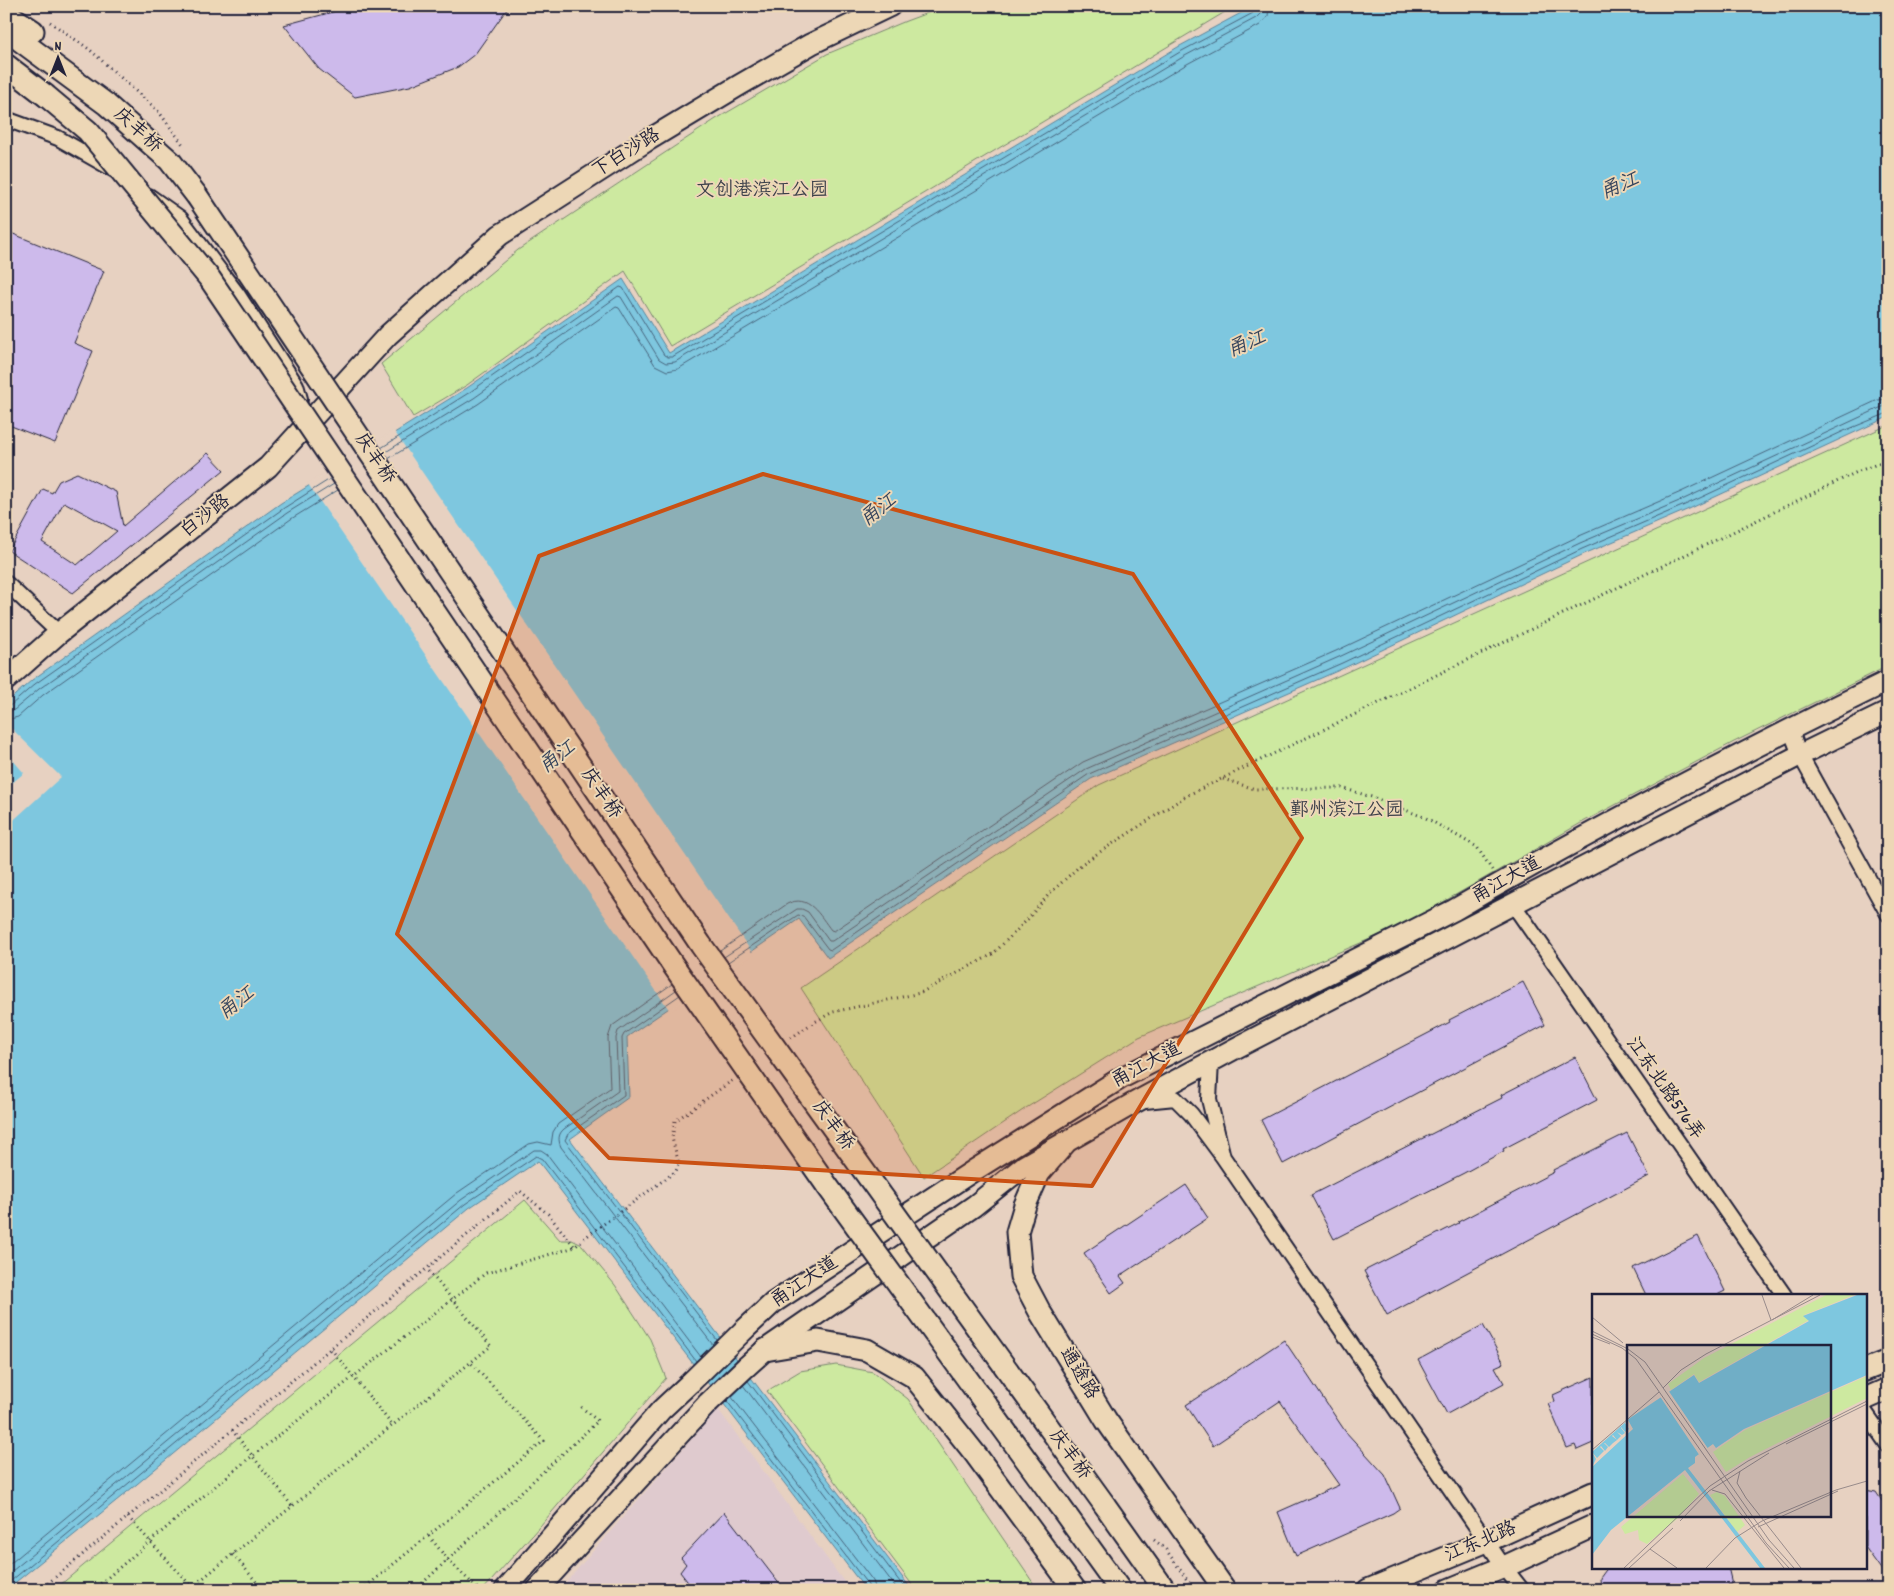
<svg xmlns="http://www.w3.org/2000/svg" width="1894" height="1596" font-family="Dekko,'LXGW WenKai TC',sans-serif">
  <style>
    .built { fill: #dfcace }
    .green { fill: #cde9a0; stroke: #78866e }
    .water { fill: #7ec7df; stroke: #59859d }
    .pier { fill: #e7d1c1 }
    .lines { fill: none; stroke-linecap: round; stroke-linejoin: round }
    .shore { stroke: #47647d; stroke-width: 1 }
    .building { fill: #cdbaeb; stroke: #22223b; fill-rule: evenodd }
    .street-casing { stroke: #22223b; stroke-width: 18 }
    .secondary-casing { stroke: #22223b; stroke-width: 24 }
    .primary-casing { stroke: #22223b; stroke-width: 25 }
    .path { stroke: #22223b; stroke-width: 3; stroke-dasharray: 1 4; stroke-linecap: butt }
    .street { stroke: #edd7b6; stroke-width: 14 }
    .secondary { stroke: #edd7b6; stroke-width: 20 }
    .primary { stroke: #edd7b6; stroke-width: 21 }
    .secondary-bridge-casing { stroke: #22223b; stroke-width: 24; stroke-linecap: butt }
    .primary-bridge-casing { stroke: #22223b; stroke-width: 25; stroke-linecap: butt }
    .secondary-bridge { stroke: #edd7b6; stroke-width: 20 }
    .primary-bridge { stroke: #edd7b6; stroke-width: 21 }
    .marked { fill: #ca5113; fill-opacity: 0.2; stroke: #ca5113; stroke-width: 4; stroke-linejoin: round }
    .labels { text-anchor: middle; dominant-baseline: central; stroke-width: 4; stroke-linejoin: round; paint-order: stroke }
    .street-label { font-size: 19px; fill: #22223b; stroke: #edd7b6 }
    .park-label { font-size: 19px; fill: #3c404a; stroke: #edd7b6 }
    .water-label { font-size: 20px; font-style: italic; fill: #34435c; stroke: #edd7b6 }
    .inset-road { fill: none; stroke: #988b8b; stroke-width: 1 }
    .view { fill: #22223b; fill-opacity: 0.15; stroke: #22223b; stroke-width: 2.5 }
    .inset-edge { fill: none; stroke: #22223b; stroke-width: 2.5 }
  </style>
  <rect width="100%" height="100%" fill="#e7d1c1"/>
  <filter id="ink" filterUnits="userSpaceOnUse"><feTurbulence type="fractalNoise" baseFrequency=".02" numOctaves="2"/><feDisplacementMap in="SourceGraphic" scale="10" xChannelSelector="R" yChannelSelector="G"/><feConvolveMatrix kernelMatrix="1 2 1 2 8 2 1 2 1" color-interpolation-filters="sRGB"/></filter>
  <g filter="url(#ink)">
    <path class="built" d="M718 1409 850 1590H559Z"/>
    <path class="green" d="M946 6H1235L670 346 625 271 467 385 413 417 381 364 518 250 716 119 827 54 906 21Z
      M1888 425V666L1734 742 1581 823 1403 925 1139 1037 1026 1108 924 1177 801 988 1099 785Z
      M525 1200 560 1240H572L582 1245 615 1285 650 1339 666 1378 540 1526 483 1590H54Z
      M836 1365 873 1372 908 1399 1038 1590H916L767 1391 800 1371Z"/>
    <path class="water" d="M1254 6H1888V417L1689 509 1584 554 1344 668 1091 779 828 958 799 919 627 1037 629 1097 570 1139 912 1590H866L538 1161 469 1208 137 1484 6 1590V703L32 680 281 503 467 388 623 279 669 353 1178 47Z"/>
    <path class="pier" d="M394 431 753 954 670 1011 308 484Z
      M6 723 61 777 6 827V788L24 773 6 752Z"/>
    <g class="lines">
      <path class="shore" d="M381 448 470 392 620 287 623 288 664 355 668 357H672L1180 52 1253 13 1256 6
        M384 453 474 398 618 296 621 297 659 359 666 363 675 362 1183 57 1256 18 1261 13 1262 6
        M388 459 478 404 616 307 619 308 655 365 667 371 678 369 1187 64 1260 25 1268 16 1269 6
        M6 706 11 705 35 684 284 508 330 479
        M6 712 14 710 39 689 287 513 334 484
        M6 720 18 717 43 695 291 519 338 490
        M720 951 787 904C809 893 820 916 831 930L834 931 1083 762 1336 651 1577 537 1681 492 1878 400 1888 399
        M724 957 797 909H802L808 912 829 941H832L1086 769 1339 657 1580 543 1684 499 1882 407 1888 406
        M728 962 798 915 803 916 828 949 831 950 1089 774 1342 663 1582 549 1687 504 1844 431 1888 413
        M676 990 618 1031 616 1038 618 1091 564 1129C558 1134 558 1140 561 1147L713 1345
        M680 995 624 1034 622 1038 624 1095 568 1134 565 1140 717 1340
        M748 1381 906 1590
        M743 1385 898 1590
        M731 1396 873 1581 876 1590
        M727 1401 868 1585 869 1590
        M6 1567 457 1193 529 1144 538 1142 551 1145 553 1132 558 1124 610 1088 608 1038 612 1026 672 984
        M6 1576 461 1200 534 1150H541L547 1154 701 1357
        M6 1585 465 1204 536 1156 542 1159 696 1361"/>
    </g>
    <path class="building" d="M355 6H509L475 54 458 67 410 86 355 97 319 69 284 25Z
      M6 231 104 271 74 343 93 351 55 443 6 424Z
      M208 453 224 470 73 593 9 551 43 489 52 493 59 481 77 473 116 492 123 526ZM64 502 117 531 77 565 42 542Z
      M1523 982 1545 1025 1283 1164 1261 1120 1450 1022 1449 1020Z
      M1575 1057 1597 1100 1503 1149 1504 1151 1464 1173 1334 1239 1311 1195 1502 1098 1501 1095Z
      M1627 1133 1649 1176 1387 1315 1364 1271 1459 1223 1458 1222 1554 1172 1553 1170Z
      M1186 1185 1208 1218 1120 1276 1125 1283 1111 1293 1084 1253Z
      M1698 1236 1725 1291 1717 1295H1646L1633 1268Z
      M1483 1325 1504 1363 1495 1367 1504 1383 1447 1414 1418 1360Z
      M1284 1340 1345 1431 1385 1475 1400 1508 1393 1513 1296 1556 1278 1512 1339 1485 1280 1401 1213 1446 1186 1405Z
      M1593 1377V1443L1577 1450 1575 1445 1567 1448 1548 1404 1555 1401 1553 1395Z
      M1865 1490 1876 1492 1888 1510V1579L1865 1547Z
      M724 1512 784 1590H694L680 1572 686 1564 681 1558Z
      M1608 1567H1728L1732 1584 1728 1585V1590H1601L1600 1578Z"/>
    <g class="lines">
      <defs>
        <path id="street" d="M6 119 58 138 116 171
          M149 196 180 218 238 295 296 385 300 399 299 407
          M6 583 59 633
          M1790 729 1800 755 1888 914
          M1513 904 1784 1295
          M1145 1101 1175 1098 1191 1114 1223 1157 1209 1099 1211 1062
          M1223 1157 1504 1567 1522 1590
          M1865 1412 1888 1445"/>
        <path id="secondary" d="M6 680 59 633 268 467 388 335 500 235 645 142 738 86 811 44 890 6
          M744 1330 773 1303 973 1171 1121 1078 1454 910C1595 828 1741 753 1888 681
          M746 1367 765 1350 974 1206 1024 1166 1134 1103 1236 1048 1800 755 1888 712
          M505 1590 661 1410 691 1382
          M537 1590 708 1403"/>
        <path id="primary" d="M6 13 33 31
          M6 30 106 104 170 161 197 196
          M6 65 45 95
          M1065 1143 1039 1173 1025 1205 1017 1232 1021 1276 1040 1312 1106 1420 1225 1590
          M765 1350 818 1341 867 1350 914 1377 976 1455 1075 1590
          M1865 1370 1888 1361
          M1865 1399 1888 1389
          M1104 1504 1165 1590
          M1059 1505 1120 1590
          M1368 1590 1487 1541 1593 1493
          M1448 1590 1504 1567 1593 1526"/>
      </defs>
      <use href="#street" class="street-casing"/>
      <use href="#secondary" class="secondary-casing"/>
      <use href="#primary" class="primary-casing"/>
      <path class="path" d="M50 22 89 49 159 112 184 146
        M1223 779 1255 789 1342 788 1375 798 1426 818 1477 847 1492 870
        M791 1038 811 1024 833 1012 920 993 993 954 1027 920 1049 894 1083 863 1186 796 1859 471 1888 460
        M331 1349 392 1425
        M232 1430 292 1506
        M128 1517 192 1587 491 1346 427 1269
        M429 1536 448 1560 479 1590
        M1154 1540 1165 1548 1194 1590
        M233 1554 263 1590
        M40 1590 520 1191 548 1214 575 1247
        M93 1590 232 1472 486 1273 575 1247 583 1239 676 1171 679 1164 672 1138 675 1121 733 1080
        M362 1590 544 1441 470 1362
        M415 1590 598 1421 581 1407"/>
      <use href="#street" class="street"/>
      <use href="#secondary" class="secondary"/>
      <use href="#primary" class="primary"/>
      <defs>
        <path id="secondary-bridge" d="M691 1382 744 1330
          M708 1403 746 1367"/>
        <path id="primary-bridge" d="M45 95 88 131 210 279 673 965 828 1187 1059 1505
          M197 196 701 945 1104 1504"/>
      </defs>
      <use href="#secondary-bridge" class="secondary-bridge-casing"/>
      <use href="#primary-bridge" class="primary-bridge-casing"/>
      <use href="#secondary-bridge" class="secondary-bridge"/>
      <use href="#primary-bridge" class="primary-bridge"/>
    </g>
  </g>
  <path class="marked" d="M763 474 1133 574 1302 838 1092 1186 609 1158 397 934 539 556Z"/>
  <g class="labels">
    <g class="street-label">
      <text transform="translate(137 131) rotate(42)">庆丰桥</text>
      <text transform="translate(627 154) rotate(-32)">下白沙路</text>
      <text transform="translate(374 459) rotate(56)">庆丰桥</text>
      <text transform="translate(206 517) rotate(-38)">白沙路</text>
      <text transform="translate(600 794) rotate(56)">庆丰桥</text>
      <text transform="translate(1507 881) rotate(-29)">甬江大道</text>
      <text transform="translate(1147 1066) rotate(-28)">甬江大道</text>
      <text transform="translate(1664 1089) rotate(55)">江东北路576弄</text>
      <text transform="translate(832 1126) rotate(54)">庆丰桥</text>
      <text transform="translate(805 1283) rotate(-34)">甬江大道</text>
      <text transform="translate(1078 1374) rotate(58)">通途路</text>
      <text transform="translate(1069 1455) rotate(54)">庆丰桥</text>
      <text transform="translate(1481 1543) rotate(-23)">江东北路</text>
    </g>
    <g class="park-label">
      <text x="762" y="191">文创港滨江公园</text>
      <text x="1347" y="811">鄞州滨江公园</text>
    </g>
    <g class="water-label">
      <text transform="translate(1620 187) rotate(-23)">甬江</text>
      <text transform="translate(1247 345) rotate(-23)">甬江</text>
      <text transform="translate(879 511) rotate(-38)">甬江</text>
      <text transform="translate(558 758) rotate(-38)">甬江</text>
      <text transform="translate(237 1004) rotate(-38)">甬江</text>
    </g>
  </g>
  <g transform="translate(1592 1294)">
    <rect width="275" height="275" fill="#e7d1c1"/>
    <path d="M234 1H262L212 21 217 26 107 88 102 80 79 96 76 90 112 64ZM275 82V104L158 163 134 178 121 158 153 136ZM91 180 107 200 85 225 55 250 47 246 46 236 33 240 29 233ZM125 198 133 202 153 231 145 238 118 201Z" fill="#cde9a0"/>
    <path d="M265 1H275V81L152 135 124 154 121 150 103 163V169L96 174 173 274H168L93 176 19 236 0 261V158L38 124 102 81 107 89 217 27 211 22Z" fill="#7ec7df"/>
    <path d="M76 96 117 156 108 162 67 101ZM36 126 41 135 0 173 4 165 0 158 5 164 8 161 4 157 8 161 12 157 8 153 9 152 13 157 16 153 12 149H13L17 153 21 149 17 145 21 149 25 146 20 142 21 141 25 146 29 142 25 138 30 141 33 139 29 134V133L33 138 37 135 33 129Z" fill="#e7d1c1"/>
    <path class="inset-road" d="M170 1 179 26M0 23 31 49M180 26 221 1M0 37 36 55 53 68 177 246 202 274M0 40 30 54 44 65 174 249 197 274M0 43 18 50M71 94 89 76 114 60 228 1M194 150 275 110M0 156 67 98M148 177 145 189 154 204 209 274M120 196 133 200 192 274M88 227 117 197 177 159M166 233 246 197M58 255 85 274M32 274 118 192 156 167 275 107M37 274 81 234M114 274 143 244 170 227 244 196 275 187"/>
    <path class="view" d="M35 51H239V223H35Z"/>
    <rect width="275" height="275" class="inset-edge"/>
  </g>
  <rect width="1894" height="1596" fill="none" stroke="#edd7b6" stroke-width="25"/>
  <rect x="12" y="12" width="1869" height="1571" fill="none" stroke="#22223b" stroke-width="2" filter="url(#ink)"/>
  <g transform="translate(58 58)" stroke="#edd7b6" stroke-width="4" paint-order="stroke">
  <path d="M0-4L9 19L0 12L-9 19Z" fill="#22223b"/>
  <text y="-8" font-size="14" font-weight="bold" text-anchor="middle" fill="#22223b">N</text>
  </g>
</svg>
